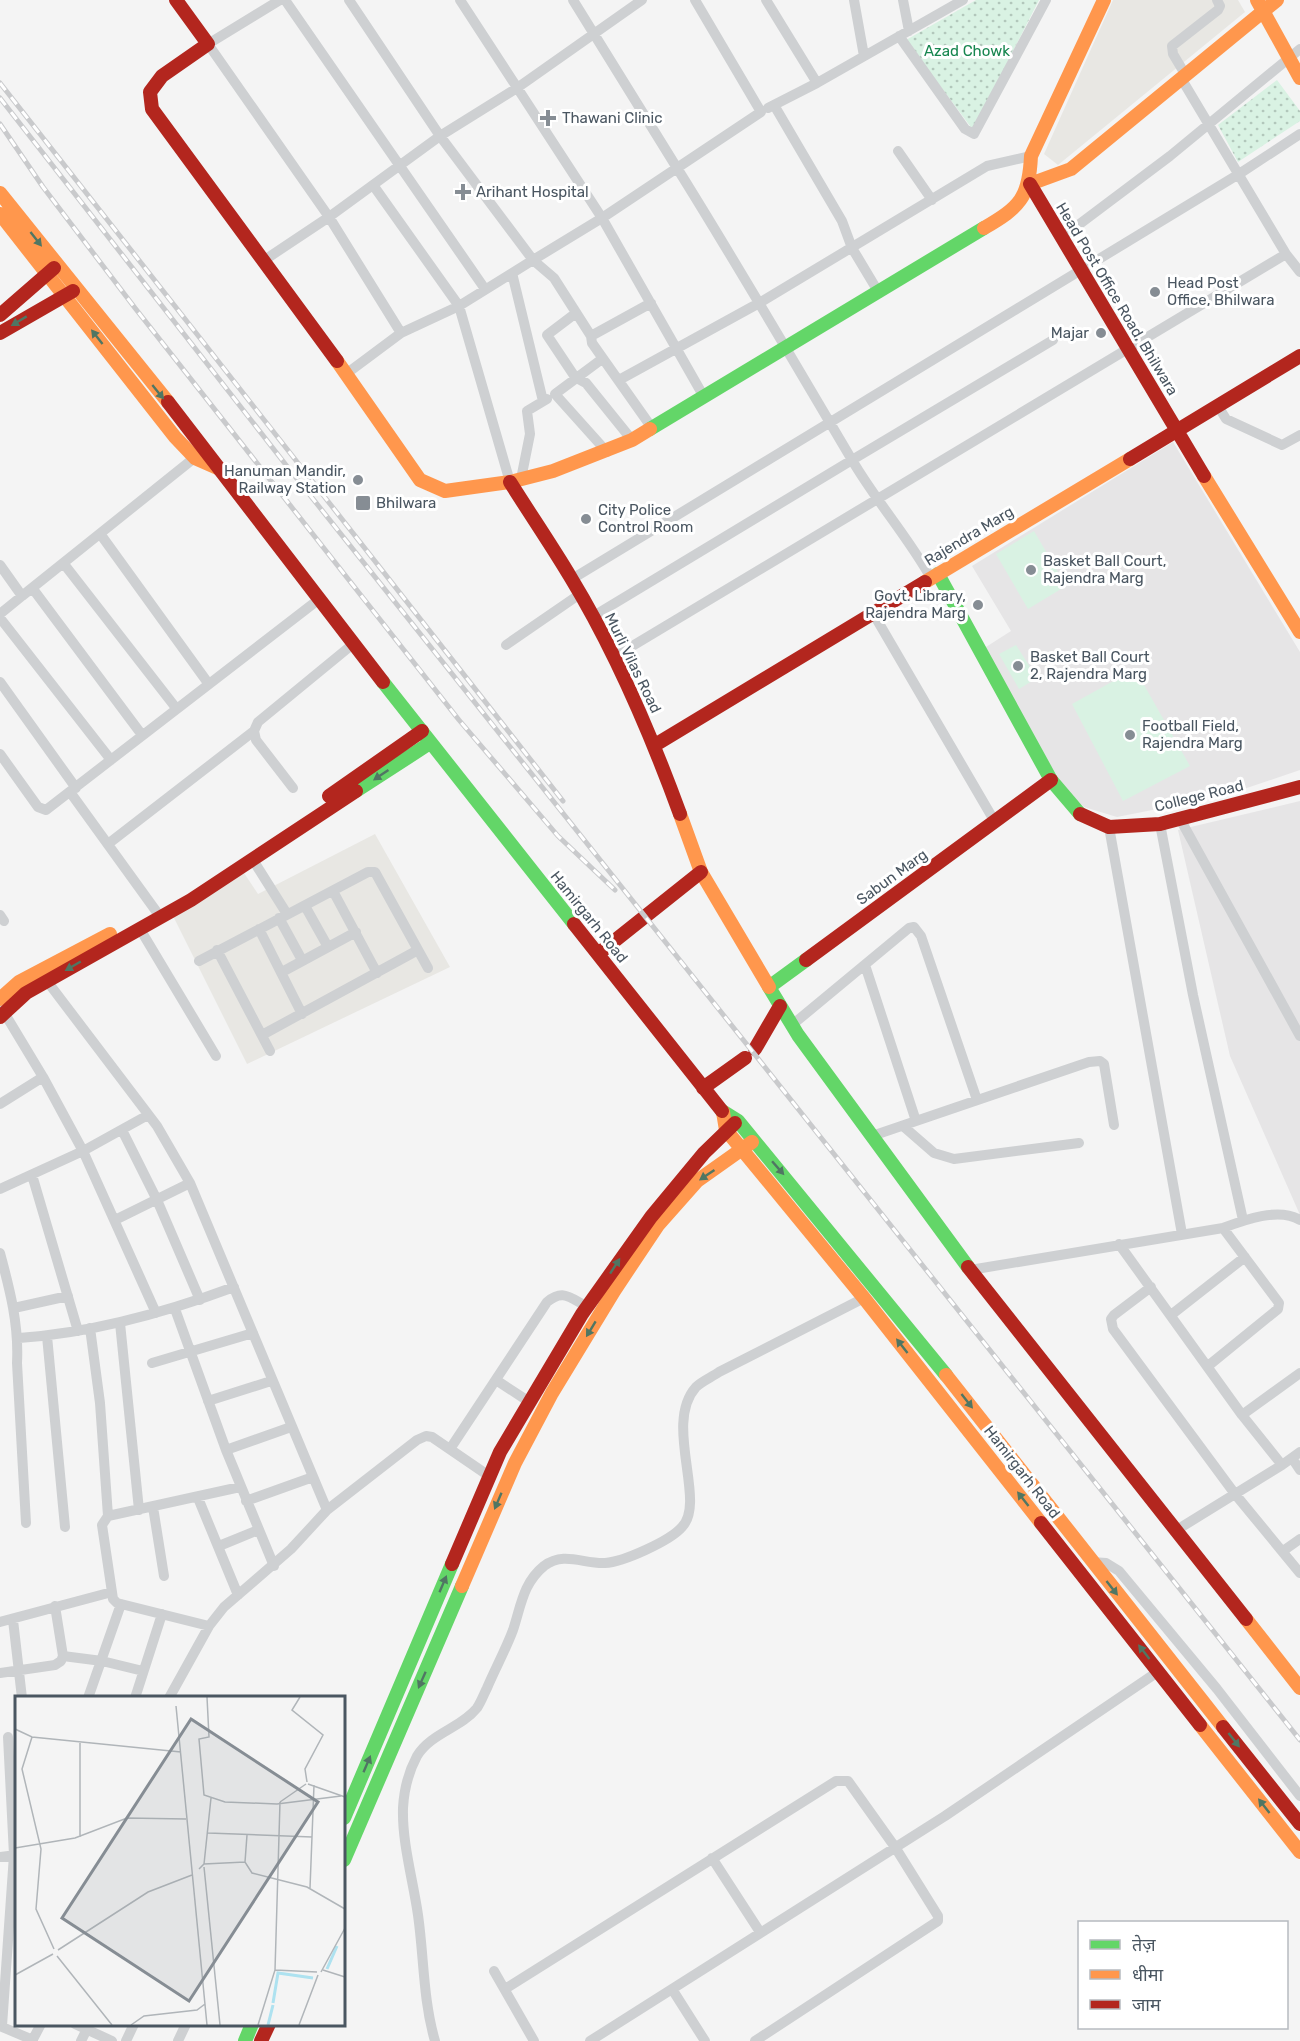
<svg xmlns="http://www.w3.org/2000/svg" width="1300" height="2041" font-family="Rubik,'Noto Sans Devanagari',sans-serif">
  <style>
    .commercial { fill: #e8e7e3 }
    .education { fill: #e6e5e6 }
    .grass { fill: #d9f2e3 }
    .park { fill: url(#park-dots) }
    .lines { fill: none; stroke-linecap: round; stroke-linejoin: round }
    .street { stroke: #ced0d2; stroke-width: 10 }
    .fast { stroke: #63d668; stroke-width: 14 }
    .slow { stroke: #ff974d; stroke-width: 14 }
    .jam { stroke: #b3261e; stroke-width: 14 }
    .rail-casing { stroke: #c9cacc; stroke-width: 5 }
    .rail { stroke: #fff; stroke-width: 3; stroke-dasharray: 9; stroke-linecap: butt }
    .oneway { fill: #507663 }
    .poi-dot { fill: #868d94; stroke: #fff; stroke-width: 2 }
    .labels { text-anchor: middle; dominant-baseline: central; stroke-width: 6; stroke-linejoin: round; paint-order: stroke }
    .park-label { font-size: 15px; fill: #17864f; stroke: #fff }
    .poi-label { font-size: 15px; fill: #4a5661; stroke: #fff; text-anchor: start }
    .street-label { font-size: 15px; fill: #4a5661; stroke: #fff }
    .inset-river { fill: none; stroke: #aee2f0; stroke-width: 3 }
    .inset-road { fill: none; stroke: #b0b5b9; stroke-width: 1.5 }
    .view { fill: #868d94; fill-opacity: 0.15; stroke: #868d94; stroke-width: 3 }
    .inset-edge { fill: none; stroke: #4a5661; stroke-width: 3 }
  </style>
  <defs>
    <pattern id="park-dots" width="8" height="8" patternUnits="userSpaceOnUse" patternTransform="scale(1.5)"><rect width="8" height="8" fill="#d9f2e3"/><path d="M2 2h.1M6 6h.1" fill="none" stroke="#b2c7bb" stroke-width="1.8" stroke-linecap="round"/></pattern>
  </defs>
  <rect width="100%" height="100%" fill="#f4f4f4"/>
  <path class="commercial" d="M1113 0H1238L1245 12 1058 165 1044 154Z
    M375 834 450 967 247 1064 172 914 244 873 258 894Z"/>
  <path class="education" d="M1173 442 1300 652V770L1223 796 1117 817 1084 807 1056 780 975 654 1011 631 972 566Z
    M1300 801V1215L1230 1056 1178 830Z"/>
  <path class="grass" d="M1034 531 1066 586 1028 609 996 554Z
    M1016 645 1037 678 1019 689 999 654Z
    M1135 669 1190 766 1123 801 1072 704Z"/>
  <path class="park" d="M976 0H1039L973 130 906 40Z
    M1277 80 1300 111V121L1238 162 1218 125Z"/>
  <g class="lines">
    <path class="street" d="M280 0 208 44 329 217 401 333 459 306 533 260 554 278 591 336 651 303
      M285 0 485 289
      M349 0 440 136 533 260 602 218 460 0
      M573 0 677 168 761 112 695 0
      M766 0 817 83 768 108
      M854 0 864 56
      M903 0 909 31
      M899 36 965 129 974 134 1046 0
      M1185 74 1173 54 1172 46 1218 10 1220 6 1217 0
      M817 83 963 0
      M774 105 842 221 852 248 879 293
      M898 151 932 200
      M373 185 459 306 510 482
      M1061 238 1170 156 1300 49
      M1286 254 1300 272
      M263 261 329 217 440 136 517 88 642 0
      M512 273 543 401
      M576 313 547 335 575 377 586 383 632 440
      M591 336 592 343 652 428
      M602 359 555 394 607 452
      M346 374 401 333
      M619 380 761 302 987 166 1031 156
      M704 397 602 218 677 168C737 264 794 362 852 460L1053 340
      M1218 406 1226 419 1282 445 1300 435
      M521 479 530 434 527 411 547 399
      M101 535 208 683
      M64 564 176 708
      M0 565 22 596 198 455
      M572 579 1239 174 1300 134
      M33 589 142 735
      M873 613 995 822
      M0 614 22 596
      M592 617 852 460C876 501 908 537 931 578
      M0 618 111 760
      M506 645 580 594
      M614 657 1286 254 1181 78
      M0 682 76 788
      M0 754 38 807 46 810 318 600
      M293 788 256 740 254 731 258 722 353 644
      M70 792 156 911
      M1179 817 1300 1036
      M1160 824 1193 995 1243 1220
      M1109 827 1182 1234
      M108 844 254 731
      M253 860 287 914
      M333 891 377 973
      M305 906 328 947
      M0 915 4 921
      M279 918 302 960
      M140 929 216 1056
      M259 929 302 1014
      M217 950 270 1051
      M199 961 368 872H375L428 968
      M865 965 916 1121
      M282 972 356 932
      M47 981 157 1126 190 1183 327 1510
      M2 1009 43 1077 83 1151 156 1313
      M792 1025 909 928 914 927 921 936 977 1100
      M262 1035 418 950
      M0 1104 43 1077
      M903 1126 934 1153 954 1159 1079 1143
      M122 1130 157 1200 200 1300
      M872 1136 1089 1062 1100 1061 1104 1064 1114 1125
      M32 1175 78 1331
      M0 1189 83 1151 148 1115
      M115 1220 190 1183
      M1119 1244 1242 1415 1282 1465 1175 1531
      M0 1253C10 1290 19 1325 17 1363L26 1523
      M970 1270 1223 1228C1244 1220 1279 1207 1300 1220
      M1151 1287 1114 1315 1111 1319 1113 1329 1235 1494 1300 1573
      M14 1308 68 1296
      M175 1309 226 1450 274 1566
      M1171 1315 1245 1257
      M120 1323 139 1510
      M90 1328 100 1403 108 1516
      M47 1336 65 1527
      M19 1338C93 1333 164 1313 234 1287
      M152 1363 253 1333
      M1208 1366 1278 1309 1279 1303 1223 1228
      M496 1380 528 1401
      M208 1401 271 1381
      M1242 1415 1300 1373
      M450 1449 547 1302C564 1288 571 1299 588 1307
      M226 1450 291 1427
      M1292 1458 1300 1470
      M1282 1465 1300 1452
      M198 1498 238 1595
      M246 1501 313 1477
      M153 1507 164 1576
      M219 1546 258 1530
      M1283 1551 1300 1539
      M1092 1562 1106 1563 1119 1571 1217 1689 1300 1796
      M13 1620 22 1698
      M0 1622 112 1592
      M209 1626 117 1603 113 1599 102 1525 108 1516 240 1487
      M63 1656 102 1661 143 1671
      M0 1673 55 1665 61 1661 63 1656 55 1606
      M88 1698 121 1604
      M135 1698 162 1614
      M169 1698 209 1626 224 1607 291 1549 327 1510 417 1440 426 1436 432 1437 489 1476
      M0 1857 16 1855
      M712 1858 760 1932
      M494 1971 534 2041
      M505 1989 836 1781H848L895 1847 938 1916V1921L755 2041
      M672 1989 705 2041
      M75 2024 112 2041
      M0 2026 33 2040
      M2 2026 14 1855 8 1737
      M32 2041 41 2024
      M81 2041 89 2025
      M126 2041 134 2024
      M178 2041 186 2024
      M435 2041C423 2000 424 1957 418 1915 413 1880 402 1843 403 1808 404 1790 409 1771 417 1756 431 1733 461 1728 477 1708 481 1702 484 1694 487 1688 495 1669 506 1649 513 1630 521 1606 523 1583 544 1566 564 1551 583 1564 605 1563 623 1562 670 1541 682 1527 707 1501 663 1424 696 1387 702 1381 712 1377 719 1372L864 1298
      M590 2041 945 1816 1159 1671"/>
    <path class="fast" d="M650 429 984 228
      M938 574 1051 780 1080 814
      M383 682 574 924
      M356 791 430 743
      M806 960 769 987 798 1035 968 1267
      M722 1111 738 1121 946 1375
      M344 1818 452 1564
      M344 1860 462 1586
      M245 2041 252 2024"/>
    <path class="slow" d="M1257 0 1300 78
      M1030 184 1071 169 1277 0
      M0 193 168 402
      M0 214 175 437 195 458 220 469
      M984 228C1020 207 1029 198 1031 156L1104 0
      M337 361 420 480 445 491 510 482 553 471 632 440 650 429
      M1204 476 1300 632
      M925 582 1130 459
      M680 814 701 872 769 987
      M0 999 19 982 110 934
      M723 1112 726 1130 864 1298 1041 1523
      M946 1375 1223 1727
      M462 1586 515 1463 552 1393 614 1291 658 1225 697 1181 752 1142
      M1246 1619 1300 1688
      M1200 1725 1300 1852"/>
    <path class="jam" d="M176 0 208 44 162 76 150 92 152 109 337 361
      M1030 184 1204 476
      M0 315 54 268
      M0 333 73 291
      M168 402 383 682
      M1130 459 1300 356
      M510 482C530 514 552 546 571 578 616 652 650 732 680 814
      M655 745 925 582
      M329 796 422 731
      M1080 814 1109 827 1160 824 1300 787
      M574 924 722 1111
      M598 954 701 872
      M806 960 1051 780
      M0 1017 26 993 191 900 356 791
      M755 1049 780 1006
      M703 1088 745 1058
      M968 1267 1246 1619
      M1041 1523 1200 1725
      M452 1564 500 1452 582 1314 651 1217 704 1153 735 1123
      M1223 1727 1300 1824
      M261 2041 269 2024"/>
    <defs>
      <path id="rail" d="M0 83 563 801
        M0 98 286 465 1300 1740
        M0 124 43 187 135 308 459 720 558 836 615 890"/>
    </defs>
    <use href="#rail" class="rail-casing"/>
    <use href="#rail" class="rail"/>
  </g>
  <defs><path id="oneway-solid" d="M-6-.8H1V-3.2L6.5 0L1 3.2V.8H-6Z" transform="scale(1.5)"/></defs>
  <g class="oneway">
    <use href="#oneway-solid" transform="translate(36 239) rotate(52)"/>
    <use href="#oneway-solid" transform="translate(19 321) rotate(149)"/>
    <use href="#oneway-solid" transform="translate(97 337) rotate(-128)"/>
    <use href="#oneway-solid" transform="translate(158 392) rotate(51)"/>
    <use href="#oneway-solid" transform="translate(381 775) rotate(146)"/>
    <use href="#oneway-solid" transform="translate(73 966) rotate(150)"/>
    <use href="#oneway-solid" transform="translate(778 1168) rotate(49)"/>
    <use href="#oneway-solid" transform="translate(707 1175) rotate(146)"/>
    <use href="#oneway-solid" transform="translate(615 1266) rotate(-57)"/>
    <use href="#oneway-solid" transform="translate(591 1329) rotate(121)"/>
    <use href="#oneway-solid" transform="translate(902 1346) rotate(-128)"/>
    <use href="#oneway-solid" transform="translate(967 1401) rotate(52)"/>
    <use href="#oneway-solid" transform="translate(1023 1499) rotate(-128)"/>
    <use href="#oneway-solid" transform="translate(498 1501) rotate(113)"/>
    <use href="#oneway-solid" transform="translate(443 1584) rotate(-67)"/>
    <use href="#oneway-solid" transform="translate(1112 1588) rotate(52)"/>
    <use href="#oneway-solid" transform="translate(1144 1652) rotate(-128)"/>
    <use href="#oneway-solid" transform="translate(422 1680) rotate(114)"/>
    <use href="#oneway-solid" transform="translate(1234 1740) rotate(52)"/>
    <use href="#oneway-solid" transform="translate(367 1764) rotate(-67)"/>
    <use href="#oneway-solid" transform="translate(1264 1806) rotate(-128)"/>
  </g>
  <g class="poi-dot">
    <path d="M545 109h6v6h6v6h-6v6h-6v-6h-6v-6h6z"/>
    <path d="M460 183h6v6h6v6h-6v6h-6v-6h-6v-6h6z"/>
    <circle cx="1155" cy="292" r="6"/>
    <circle cx="1101" cy="333" r="6"/>
    <circle cx="358" cy="480" r="6"/>
    <rect x="355" y="495" width="16" height="16" rx="3"/>
    <circle cx="586" cy="519" r="6"/>
    <circle cx="1031" cy="570" r="6"/>
    <circle cx="978" cy="605" r="6"/>
    <circle cx="1018" cy="666" r="6"/>
    <circle cx="1130" cy="735" r="6"/>
  </g>
  <g class="labels">
    <g class="park-label">
      <text x="967" y="51">Azad Chowk</text>
    </g>
    <g class="poi-label">
      <text x="562" y="118">Thawani Clinic</text>
      <text x="476" y="192">Arihant Hospital</text>
      <text x="1167" y="283">Head Post<tspan x="1167" dy="17">Office, Bhilwara</tspan></text>
      <text x="1089" y="333" text-anchor="end">Majar</text>
      <text x="346" y="471" text-anchor="end">Hanuman Mandir,<tspan x="346" dy="17">Railway Station</tspan></text>
      <text x="376" y="503">Bhilwara</text>
      <text x="598" y="510">City Police<tspan x="598" dy="17">Control Room</tspan></text>
      <text x="1043" y="561">Basket Ball Court,<tspan x="1043" dy="17">Rajendra Marg</tspan></text>
      <text x="966" y="596" text-anchor="end">Govt. Library,<tspan x="966" dy="17">Rajendra Marg</tspan></text>
      <text x="1030" y="657">Basket Ball Court<tspan x="1030" dy="17">2, Rajendra Marg</tspan></text>
      <text x="1142" y="726">Football Field,<tspan x="1142" dy="17">Rajendra Marg</tspan></text>
    </g>
    <g class="street-label">
      <text transform="translate(1117 299) rotate(59)">Head Post Office Road, Bhilwara</text>
      <text transform="translate(969 536) rotate(-31)">Rajendra Marg</text>
      <text transform="translate(633 663) rotate(64)">Murli Vilas Road</text>
      <text transform="translate(1199 796) rotate(-14)">College Road</text>
      <text transform="translate(892 877) rotate(-36)">Sabun Marg</text>
      <text transform="translate(589 917) rotate(51)">Hamirgarh Road</text>
      <text transform="translate(1022 1472) rotate(52)">Hamirgarh Road</text>
    </g>
  </g>
  <g transform="translate(15 1696)">
    <rect width="330" height="330" fill="#f4f4f4"/>
    <path class="inset-river" d="M312 273 322 250M258 307 263 277 298 282M253 329 258 309"/>
    <path class="inset-road" d="M192 1 194 41 184 43 189 99 210 106 262 108 326 100M285 1 277 14 308 39 290 73 292 86M161 10 192 329M0 33 17 41 166 56M17 41 7 73 26 153 21 213 39 253M293 88 330 101M265 106 291 88M193 137 297 141M65 141V46M0 152 60 142 112 122 171 123M230 166 232 139M189 168 196 102M189 171 205 329M184 173 189 168 230 166 237 177 292 191 330 213M295 192 299 89M43 254 133 196 177 179M42 260 97 329M260 274 302 276M308 274 330 281M306 276 330 232M0 279 38 258M116 329 129 320 182 314 190 308M243 329 260 274 265 106M284 329 303 279"/>
    <path class="view" d="M176 23 303 106 174 305 47 222Z"/>
    <rect width="330" height="330" class="inset-edge"/>
  </g>
  <rect x="1078" y="1921" width="210" height="108" fill="#ffffff" stroke="#b7bbc0" stroke-width="1.5"/>
  <rect x="1090" y="1940" width="30" height="9" fill="#63d668" stroke="#b7bbc0" stroke-width="1.5"/>
  <text x="1132" y="1951" font-size="18" fill="#4a5661">तेज़</text>
  <rect x="1090" y="1970" width="30" height="9" fill="#ff974d" stroke="#b7bbc0" stroke-width="1.5"/>
  <text x="1132" y="1981" font-size="18" fill="#4a5661">धीमा</text>
  <rect x="1090" y="2000" width="30" height="9" fill="#b3261e" stroke="#b7bbc0" stroke-width="1.5"/>
  <text x="1132" y="2011" font-size="18" fill="#4a5661">जाम</text>
</svg>
